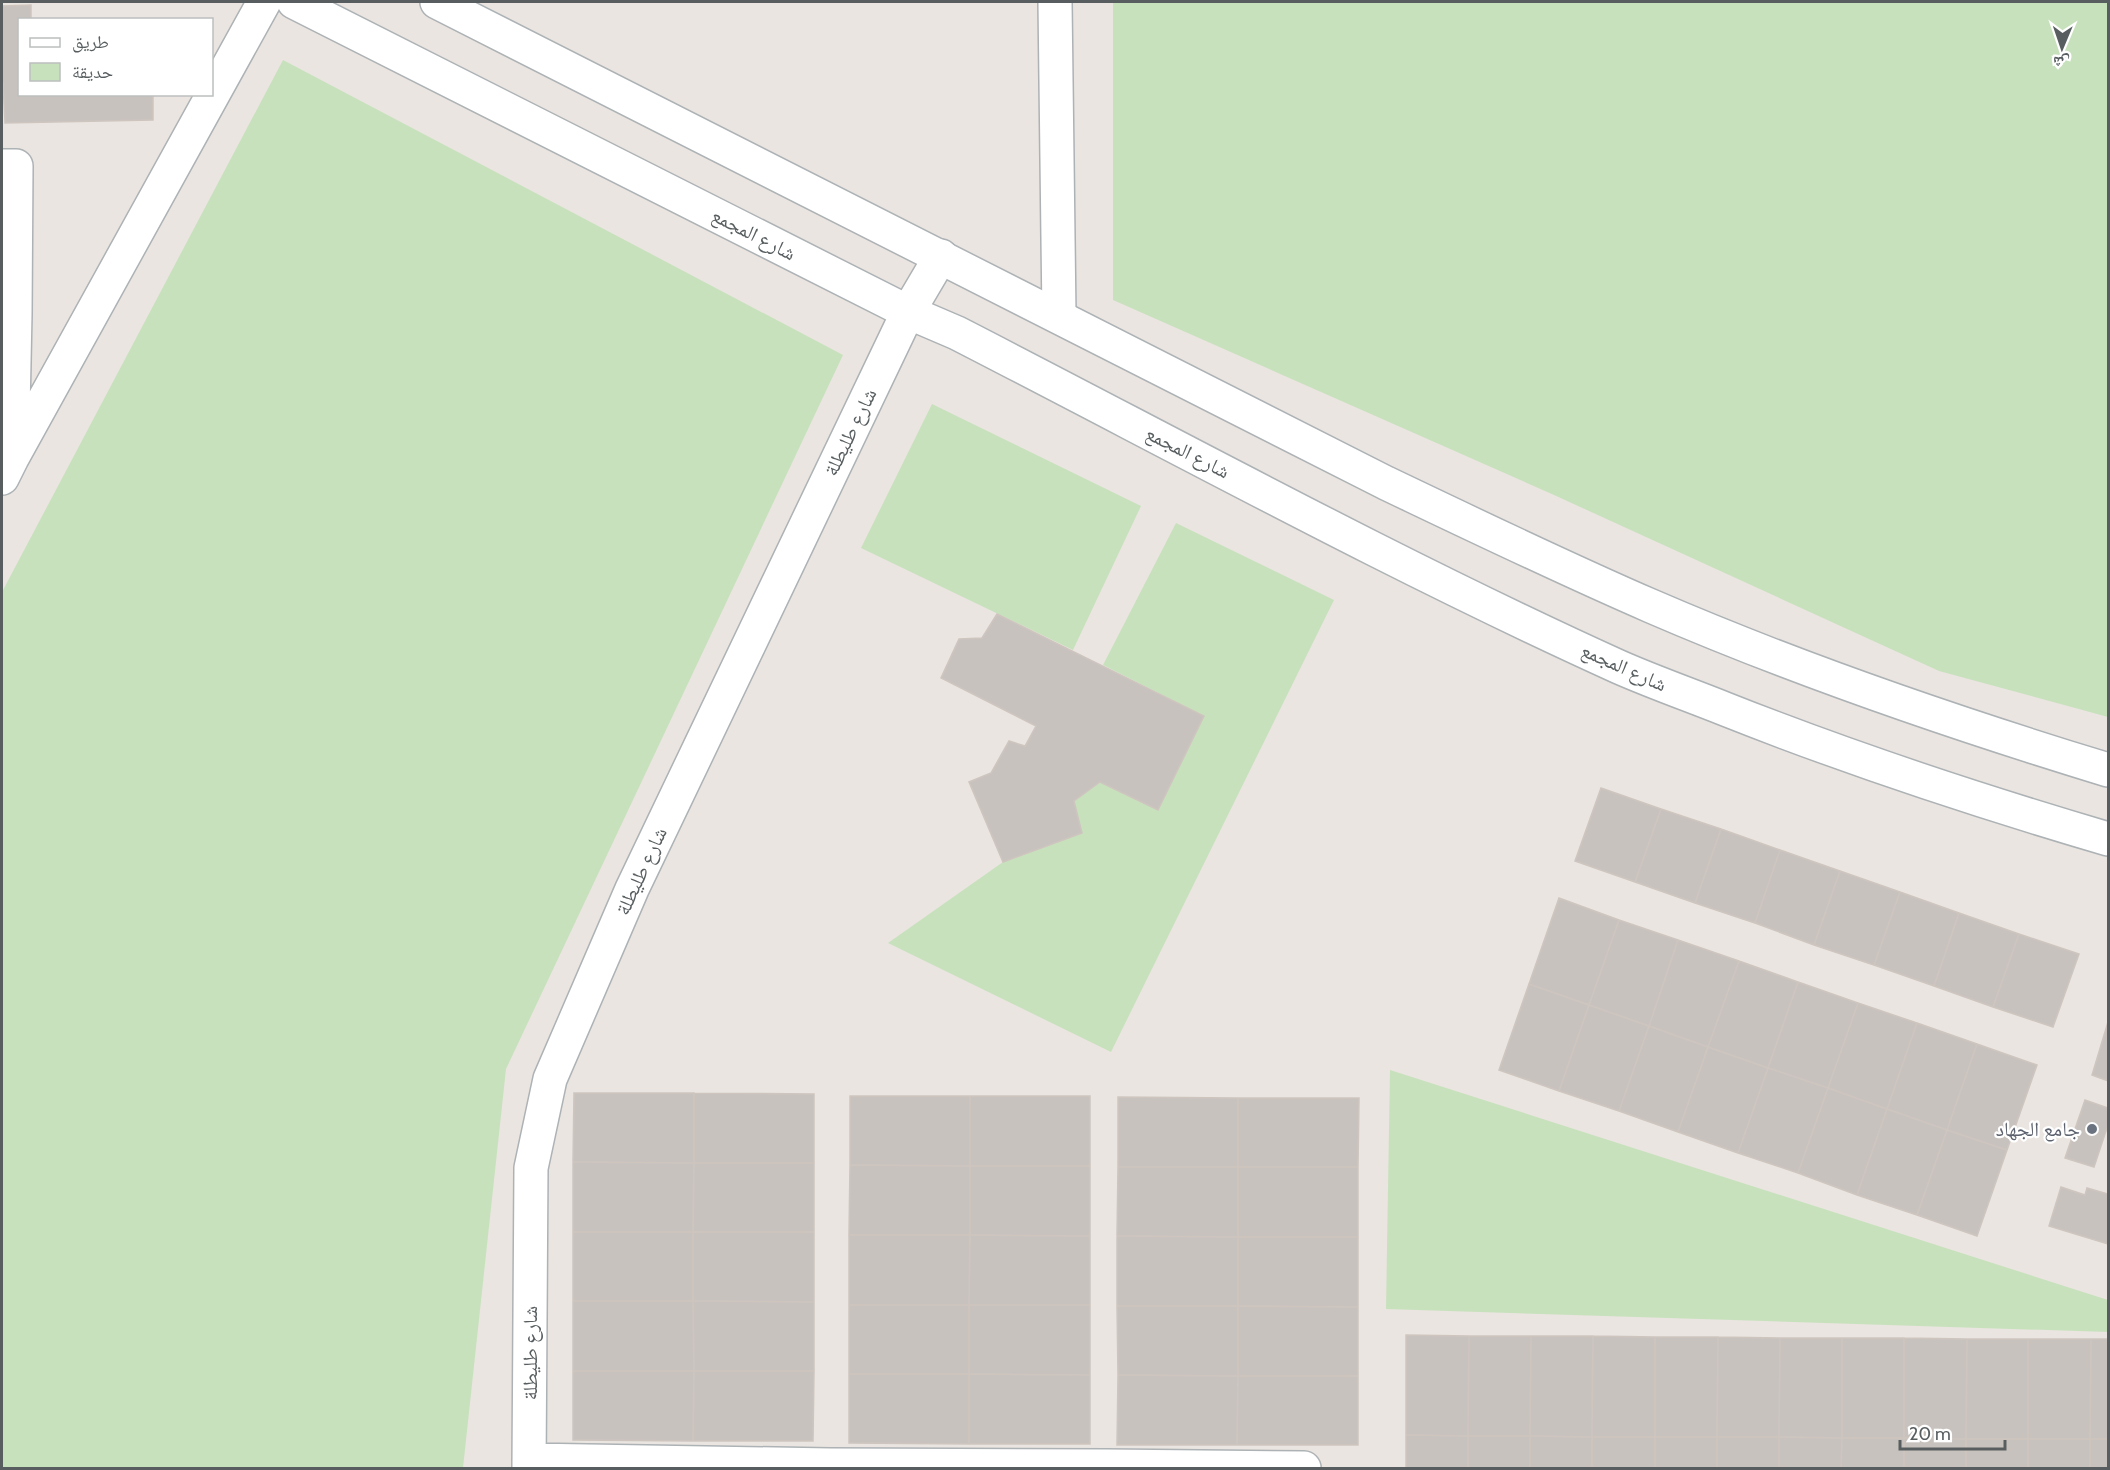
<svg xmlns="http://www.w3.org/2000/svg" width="2110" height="1470" font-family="Cabin,'Noto Naskh Arabic',sans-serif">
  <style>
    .green { fill: #c8e1bd }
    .building { fill: #c8c2bf; stroke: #cec5bf; stroke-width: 1.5 }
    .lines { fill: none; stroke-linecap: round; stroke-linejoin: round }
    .minor-casing { stroke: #adb2b5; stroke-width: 36 }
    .tertiary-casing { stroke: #adb2b5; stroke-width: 36 }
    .minor { stroke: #fff; stroke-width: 33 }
    .tertiary { stroke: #fff; stroke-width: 33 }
    .worship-dot { fill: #6b7280; stroke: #fff; stroke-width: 2 }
    .labels { text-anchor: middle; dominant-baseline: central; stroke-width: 4.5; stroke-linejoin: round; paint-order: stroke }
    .street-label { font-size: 20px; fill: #585e60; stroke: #fff }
    .worship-label { font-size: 20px; fill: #5b616d; stroke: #fff; text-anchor: end }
  </style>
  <rect width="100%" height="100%" fill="#eae5e0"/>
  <path class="green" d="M1113 2H2108V717L1939 671 1554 495 1113 300Z
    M283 60 843 355 506 1069 463 1468H2V592Z
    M932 404 1141 506 1073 650 861 548Z
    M1176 523 1334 600 1111 1052 888 943 1003 862 1081 833 1074 801 1100 782 1159 809 1204 716 1103 665Z
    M1390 1070 2108 1300V1332L1386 1309Z"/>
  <path class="building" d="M31 5V20H20V94H153V120L5 123 3 83H2V6Z
    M997 614 1204 716 1158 810 1100 782 1074 801 1082 833 1003 862 969 782 991 773 1009 741 1025 746 1036 726 941 678 959 639 982 638Z
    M1601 788 1661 809 1635 882 1575 861Z
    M1661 809 1721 829 1695 903 1635 882Z
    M1721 829 1780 850 1755 923 1695 903Z
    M1780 850 1840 871 1814 945 1755 923Z
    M1840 871 1900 892 1874 965 1814 945Z
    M1900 892 1959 913 1934 986 1874 965Z
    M1559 898 1619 920 1589 1005 1529 984Z
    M1959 913 2019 934 1993 1007 1934 986Z
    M1619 920 1678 940 1649 1026 1589 1005Z
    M2019 934 2079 954 2053 1027 1993 1007Z
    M1678 940 1739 961 1708 1047 1649 1026Z
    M1739 961 1798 982 1768 1068 1708 1047Z
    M1798 982 1858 1003 1828 1088 1768 1068Z
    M1529 984 1589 1005 1559 1091 1499 1070Z
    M1858 1003 1917 1023 1887 1109 1828 1088Z
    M1589 1005 1649 1026 1619 1111 1559 1091Z
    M2108 1022V1081L2092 1075Z
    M1917 1023 1977 1044 1947 1130 1887 1109Z
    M1649 1026 1708 1047 1678 1132 1619 1111Z
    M1977 1044 2037 1065 2007 1150 1947 1130Z
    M1708 1047 1768 1068 1738 1153 1678 1132Z
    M1768 1068 1828 1088 1798 1173 1738 1153Z
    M1828 1088 1887 1109 1857 1195 1798 1173Z
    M574 1093H694V1163L573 1162Z
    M694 1093 814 1094V1163H694Z
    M850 1096H970V1166L850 1165Z
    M970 1096H1090V1166H970Z
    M1118 1097 1238 1098V1167H1118Z
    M1238 1098H1359L1358 1167H1238Z
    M2085 1100 2108 1108V1125L2094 1167 2065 1158Z
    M1887 1109 1947 1130 1917 1215 1857 1195Z
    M1947 1130 2007 1150 1977 1236 1917 1215Z
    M573 1162 694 1163 693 1232H573Z
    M694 1163H814V1232H693Z
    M850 1165 970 1166V1235H849Z
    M970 1166H1090V1236L970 1235Z
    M1118 1167H1238V1237L1117 1236Z
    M1238 1167H1358V1237H1238Z
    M2061 1187 2085 1195 2087 1188 2108 1194V1244L2049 1226Z
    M573 1232H693V1301H573Z
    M693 1232H814V1302L693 1301Z
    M849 1235H970L969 1305H849Z
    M970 1235 1090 1236V1305H969Z
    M1117 1236 1238 1237V1306H1117Z
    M1238 1237H1358V1307L1238 1306Z
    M573 1301H693L694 1371H573Z
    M693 1301 814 1302V1371H694Z
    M849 1305H969V1374H849Z
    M969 1305H1090V1375L969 1374Z
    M1117 1306H1238V1376L1118 1375Z
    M1238 1306 1358 1307V1376H1238Z
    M1406 1335 1469 1336 1468 1436 1406 1435Z
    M1469 1336H1531L1530 1436H1468Z
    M1531 1336H1593L1592 1437 1530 1436Z
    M1593 1336 1655 1337V1437H1592Z
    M1655 1337H1718L1717 1437H1655Z
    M1718 1337 1780 1338 1779 1437H1717Z
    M1780 1338H1842V1438L1779 1437Z
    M1842 1338H1904V1438H1842Z
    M1904 1338 1967 1339 1966 1439 1904 1438Z
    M1967 1339H2028V1439H1966Z
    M2028 1339H2091L2090 1439H2028Z
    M2091 1339H2108V1439H2090Z
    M573 1371H694L693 1441 573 1440Z
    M694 1371H814L813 1441H693Z
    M849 1374H969V1444L849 1443Z
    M969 1374 1090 1375V1444H969Z
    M1118 1375 1238 1376 1237 1445H1117Z
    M1238 1376H1358V1445H1237Z
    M1406 1435 1468 1436V1468H1406Z
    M1468 1436H1530V1468H1468Z
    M1530 1436 1592 1437V1468H1530Z
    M1592 1437H1655V1468H1592Z
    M1655 1437H1717V1468H1655Z
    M1717 1437H1779V1468H1717Z
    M1779 1437 1842 1438 1841 1468H1779Z
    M1842 1438H1904V1468H1841Z
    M1904 1438 1966 1439V1468H1904Z
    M1966 1439H2028V1468H1966Z
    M2028 1439H2090V1468H2028Z
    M2090 1439H2108V1468H2090Z"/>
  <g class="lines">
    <defs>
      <path id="minor" d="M1055 2 1059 316
        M2 166H16L15 314
        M2 314H15L12 458 2 478
        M12 458 264 2
        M529 1460 830 1465 1107 1466 1304 1468
        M529 1468 531 1168 550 1079 632 889 908 312 941 256"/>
      <path id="tertiary" d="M294 2 908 312 957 333C1177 446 1394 565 1619 667 1653 682 1690 695 1725 709 1851 759 1979 801 2108 839
        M437 2 1386 483C1474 525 1561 567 1651 606 1799 670 1954 723 2108 770"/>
    </defs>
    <use href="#minor" class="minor-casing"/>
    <use href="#tertiary" class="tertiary-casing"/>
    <use href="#minor" class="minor"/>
    <use href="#tertiary" class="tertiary"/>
  </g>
  <circle class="worship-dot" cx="2092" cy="1129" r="6"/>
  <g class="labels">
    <g class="street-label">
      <text transform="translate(754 234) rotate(27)">شارع المجمع</text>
      <text transform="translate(850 432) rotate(-64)">شارع طليطلة</text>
      <text transform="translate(1188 452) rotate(27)">شارع المجمع</text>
      <text transform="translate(1624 667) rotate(24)">شارع المجمع</text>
      <text transform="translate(641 871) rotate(-65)">شارع طليطلة</text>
      <text transform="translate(530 1353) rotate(-90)">شارع طليطلة</text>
    </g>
    <g class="worship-label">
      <text x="2080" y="1129">جامع الجهاد</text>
    </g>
  </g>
  <rect width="2110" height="1470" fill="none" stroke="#585e60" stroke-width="6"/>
  <rect x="18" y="18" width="195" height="78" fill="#ffffff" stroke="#bcbfbf" stroke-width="1.5"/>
  <rect x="30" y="38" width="30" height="9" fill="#ffffff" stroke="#bcbfbf" stroke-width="1.5"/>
  <text x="72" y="48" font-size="18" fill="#585e60">طريق</text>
  <rect x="30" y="63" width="30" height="18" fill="#c8e1bd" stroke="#bcbfbf" stroke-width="1.5"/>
  <text x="72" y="78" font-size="18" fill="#585e60">حديقة</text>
  <g transform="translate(2062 48) rotate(182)" stroke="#ffffff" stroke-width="4.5" paint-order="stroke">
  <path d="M0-4.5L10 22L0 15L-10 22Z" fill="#585e60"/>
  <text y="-9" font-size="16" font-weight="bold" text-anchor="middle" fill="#585e60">ش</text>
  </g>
  <path d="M1900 1440v9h105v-9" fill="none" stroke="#585e60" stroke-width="3"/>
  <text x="1909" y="1440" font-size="18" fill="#585e60" stroke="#ffffff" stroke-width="4.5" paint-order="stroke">20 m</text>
</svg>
